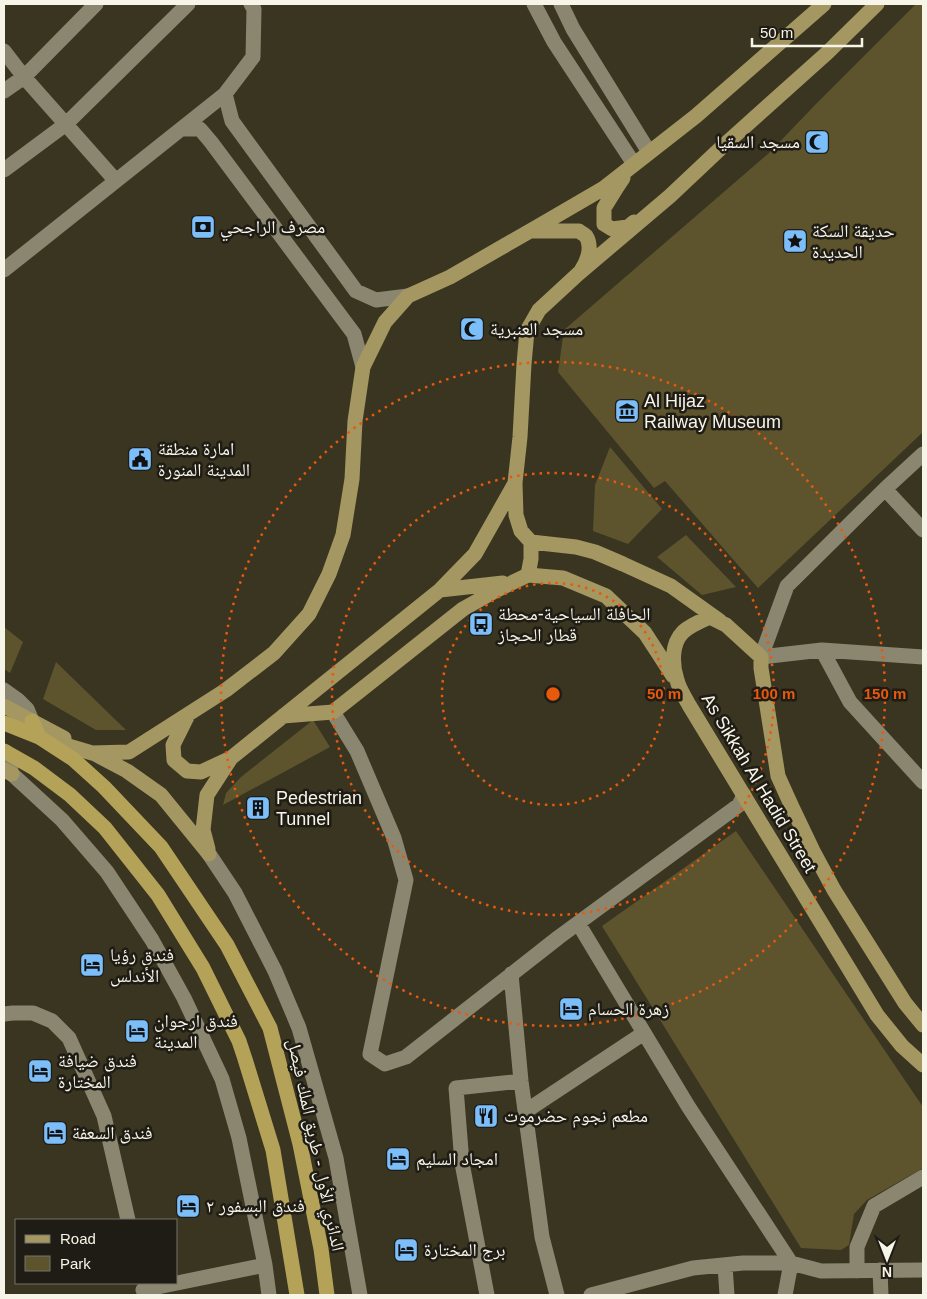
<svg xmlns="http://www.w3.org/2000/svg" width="927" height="1299" font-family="Helvetica,'Noto Naskh Arabic',sans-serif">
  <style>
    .green { fill: #5d542e }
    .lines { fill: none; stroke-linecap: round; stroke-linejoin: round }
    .minor { stroke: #8b8670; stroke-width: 15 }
    .major { stroke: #a49762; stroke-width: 15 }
    .highway { stroke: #b4a258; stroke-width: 15 }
    .ring { fill: none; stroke: #e8590c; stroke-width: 2.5; stroke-dasharray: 2.5 5 }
    .labels { text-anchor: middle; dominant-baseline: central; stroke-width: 5; stroke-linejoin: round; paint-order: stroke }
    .poi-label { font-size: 18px; fill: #f7f4e8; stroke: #1e1c14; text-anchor: start }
    .street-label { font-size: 18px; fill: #f7f4e8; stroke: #1e1c14 }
    .centre { fill: #e8590c; stroke: #1e1c14; stroke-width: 2.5 }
    .ring-label { font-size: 15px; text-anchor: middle; font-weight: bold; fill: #e8590c; stroke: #1e1c14; stroke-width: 5; stroke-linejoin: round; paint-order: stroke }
  </style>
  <rect width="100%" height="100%" fill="#393521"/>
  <path class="green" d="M916 4H923V432L758 588 665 481 654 488 558 372 564 330 769 153 815 105Z
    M610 447 662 509 628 544 593 531 595 485Z
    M686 535 736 587 702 595 657 557Z
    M4 627 23 642 10 673 4 669Z
    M56 662 126 730H96L43 699Z
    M313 720 330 747 223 805 226 793 241 777Z
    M736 831 923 1107V1168L867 1200 854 1214 849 1245 841 1250 801 1248 602 926Z"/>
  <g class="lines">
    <path class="minor" d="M534 4 554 42 634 164
      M561 4 573 29 649 152
      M4 51 24 77 116 181
      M4 91 24 77 96 4
      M225 94 232 121 356 291 376 300 408 296
      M181 129H200L211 142 354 334 363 367
      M4 170 66 124 188 4
      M4 270 225 94 253 57 254 9 251 4
      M923 454 885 489 787 586 761 657 822 650 923 657
      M885 489 923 530
      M822 650 850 702 923 782
      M4 690 18 700 27 709 32 721
      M333 712 357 751 394 838 406 880 370 1054 385 1064 406 1057 559 937 739 805 744 795
      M6 752 12 774 62 820 107 872 152 940 184 998 222 1079 239 1138 265 1265 269 1295
      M209 854 235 893 275 971 299 1028 336 1158 360 1295
      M578 923 688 1106 791 1263 821 1271 923 1270
      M511 974 521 1081 542 1237 557 1295
      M4 1014 13 1013H33L52 1021 69 1038 104 1116 128 1220
      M526 1111 644 1033
      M725 1265 727 1295
      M880 1270 881 1295
      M857 1271V1247L874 1206 923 1177
      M143 1290 265 1265
      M487 1295 462 1163 456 1088 521 1081
      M591 1295 693 1268 743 1263H791L785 1295"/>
    <path class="major" d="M623 178 617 187 604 208V224L612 229 628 227 634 222
      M533 231H579C581 233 584 234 586 236 593 247 587 262 581 271
      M528 575 531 559V542
      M440 590 503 583
      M720 621 671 586 623 564 595 552 576 547 531 542 521 531 516 515 515 483 520 437 524 364 527 331 539 310 578 274 670 196 722 147 827 53 877 4
      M4 706 64 738
      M188 715 173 745 174 760 187 771 201 772 231 758 440 590 475 554 514 485
      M283 716 333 712 463 609 495 591 528 575 563 578 606 596 645 633 673 676
      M45 739 92 753 129 752 226 690 274 653 309 614 329 574 343 535 352 479 355 421 363 367 385 322 408 296 450 277 537 227 604 188 696 116 824 4
      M95 754 127 771 161 795 209 854
      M4 770 12 774
      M208 849 203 830 207 795 231 758
      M923 1025 905 1003 834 890 813 851 792 807 778 776 761 668V657L726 625 710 617C701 621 691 625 683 632 671 644 672 665 677 680 679 689 685 697 689 705L877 1015 902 1046 923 1065"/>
    <path class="highway" d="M32 721 39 737
      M4 723 39 737 73 759 104 787 161 847 227 945 270 1028 300 1144 321 1249 327 1295
      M4 751 34 768 70 795 105 828 158 895 203 968 239 1041 245 1059 273 1150 297 1295"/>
  </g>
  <g class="ring">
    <circle cx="553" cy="694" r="111"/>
    <circle cx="553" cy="694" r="221"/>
    <circle cx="553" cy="694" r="332"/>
  </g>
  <defs>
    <symbol id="mosque-square" viewBox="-11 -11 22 22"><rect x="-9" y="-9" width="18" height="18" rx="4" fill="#7cbef9" stroke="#1e1c14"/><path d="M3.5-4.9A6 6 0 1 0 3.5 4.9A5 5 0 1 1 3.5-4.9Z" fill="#111"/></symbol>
    <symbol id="bank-square" viewBox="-11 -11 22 22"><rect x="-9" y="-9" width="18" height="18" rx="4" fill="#7cbef9" stroke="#1e1c14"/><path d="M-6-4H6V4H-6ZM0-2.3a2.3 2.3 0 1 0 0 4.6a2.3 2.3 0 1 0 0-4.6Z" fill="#111"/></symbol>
    <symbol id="sight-square" viewBox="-11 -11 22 22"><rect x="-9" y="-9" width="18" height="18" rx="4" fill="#7cbef9" stroke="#1e1c14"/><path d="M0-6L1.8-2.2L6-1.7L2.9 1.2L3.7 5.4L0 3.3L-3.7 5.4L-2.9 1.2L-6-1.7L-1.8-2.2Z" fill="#111"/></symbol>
    <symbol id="museum-square" viewBox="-11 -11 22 22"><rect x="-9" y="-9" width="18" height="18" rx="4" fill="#7cbef9" stroke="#1e1c14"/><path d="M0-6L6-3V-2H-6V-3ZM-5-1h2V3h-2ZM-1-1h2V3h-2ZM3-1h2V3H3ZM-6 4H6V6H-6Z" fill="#111"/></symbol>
    <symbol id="civic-square" viewBox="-11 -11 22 22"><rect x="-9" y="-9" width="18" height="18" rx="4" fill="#7cbef9" stroke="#1e1c14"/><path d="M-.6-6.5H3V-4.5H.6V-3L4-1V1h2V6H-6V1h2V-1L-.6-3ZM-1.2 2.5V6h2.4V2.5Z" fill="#111"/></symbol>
    <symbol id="bus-square" viewBox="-11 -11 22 22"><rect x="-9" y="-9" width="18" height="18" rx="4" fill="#7cbef9" stroke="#1e1c14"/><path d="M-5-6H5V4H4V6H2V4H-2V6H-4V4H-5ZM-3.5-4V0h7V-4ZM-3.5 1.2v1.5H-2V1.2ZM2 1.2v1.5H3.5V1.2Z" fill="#111"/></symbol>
    <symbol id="building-square" viewBox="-11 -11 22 22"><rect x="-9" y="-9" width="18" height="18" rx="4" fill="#7cbef9" stroke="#1e1c14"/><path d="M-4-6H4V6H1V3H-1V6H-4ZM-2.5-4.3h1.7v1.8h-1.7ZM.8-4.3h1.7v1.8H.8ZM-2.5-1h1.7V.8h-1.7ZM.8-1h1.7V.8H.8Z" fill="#111"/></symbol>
    <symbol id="hotel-square" viewBox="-11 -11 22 22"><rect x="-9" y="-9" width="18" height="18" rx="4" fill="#7cbef9" stroke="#1e1c14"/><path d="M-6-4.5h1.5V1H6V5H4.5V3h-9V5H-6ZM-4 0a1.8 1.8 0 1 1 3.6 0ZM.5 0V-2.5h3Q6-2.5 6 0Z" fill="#111"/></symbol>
    <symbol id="restaurant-square" viewBox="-11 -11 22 22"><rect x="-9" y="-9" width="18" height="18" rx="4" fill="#7cbef9" stroke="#1e1c14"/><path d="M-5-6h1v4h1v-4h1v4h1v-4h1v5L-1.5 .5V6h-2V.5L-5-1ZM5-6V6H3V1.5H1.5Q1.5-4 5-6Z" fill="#111"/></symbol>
  </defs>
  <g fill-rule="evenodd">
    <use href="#mosque-square" x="803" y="128" width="28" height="28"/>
    <use href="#bank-square" x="189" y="213" width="28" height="28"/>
    <use href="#sight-square" x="781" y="227" width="28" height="28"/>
    <use href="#mosque-square" x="458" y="315" width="28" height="28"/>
    <use href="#museum-square" x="613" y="397" width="28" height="28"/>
    <use href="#civic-square" x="126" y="445" width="28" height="28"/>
    <use href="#bus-square" x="467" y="610" width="28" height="28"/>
    <use href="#building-square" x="244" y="794" width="28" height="28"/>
    <use href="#hotel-square" x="78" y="951" width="28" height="28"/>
    <use href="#hotel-square" x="557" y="995" width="28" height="28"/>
    <use href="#hotel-square" x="123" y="1017" width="28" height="28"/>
    <use href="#hotel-square" x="26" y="1057" width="28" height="28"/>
    <use href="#restaurant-square" x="472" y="1102" width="28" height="28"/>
    <use href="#hotel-square" x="41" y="1119" width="28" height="28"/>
    <use href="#hotel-square" x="384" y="1145" width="28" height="28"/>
    <use href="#hotel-square" x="174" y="1192" width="28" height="28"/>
    <use href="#hotel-square" x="392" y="1236" width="28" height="28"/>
  </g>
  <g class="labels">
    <g class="poi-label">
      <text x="800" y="142" text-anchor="end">مسجد السقيا</text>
      <text x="220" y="227">مصرف الراجحي</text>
      <text x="812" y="231">حديقة السكة<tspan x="812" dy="21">الحديدة</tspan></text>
      <text x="490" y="329">مسجد العنبرية</text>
      <text x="644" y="401">Al Hijaz<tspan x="644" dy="21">Railway Museum</tspan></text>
      <text x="158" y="449">امارة منطقة<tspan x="158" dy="21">المدينة المنورة</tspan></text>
      <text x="498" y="614">الحافلة السياحية-محطة<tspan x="498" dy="21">قطار الحجاز</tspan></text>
      <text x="276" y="798">Pedestrian<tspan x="276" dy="21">Tunnel</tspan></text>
      <text x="110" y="955">فندق رؤيا<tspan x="110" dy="21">الأندلس</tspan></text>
      <text x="588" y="1009">زهرة الحسام</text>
      <text x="154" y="1021">فندق ارجوان<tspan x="154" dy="21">المدينة</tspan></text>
      <text x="58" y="1061">فندق ضيافة<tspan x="58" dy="21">المختارة</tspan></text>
      <text x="504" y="1116">مطعم نجوم حضرموت</text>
      <text x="72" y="1133">فندق السعفة</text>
      <text x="416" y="1159">امجاد السلیم</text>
      <text x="206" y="1206">فندق البسفور ٢</text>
      <text x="424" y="1250">برج المختارة</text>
    </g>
    <g class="street-label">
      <text transform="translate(759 783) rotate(59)">As Sikkah Al Hadid Street</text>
      <text transform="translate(316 1145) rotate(78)">الدائري الأول - طريق الملك فيصل</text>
    </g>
  </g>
  <circle cx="553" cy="694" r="8" class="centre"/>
  <g class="ring-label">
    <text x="664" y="699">50 m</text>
    <text x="774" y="699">100 m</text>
    <text x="885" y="699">150 m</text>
  </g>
  <rect width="927" height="1299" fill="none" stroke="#f7f4e8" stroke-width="10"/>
  <rect x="15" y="1219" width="162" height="65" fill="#1e1c14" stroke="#757269"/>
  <rect x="25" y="1235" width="25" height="8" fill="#a49762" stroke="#757269"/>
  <text x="60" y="1244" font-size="15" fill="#f7f4e8">Road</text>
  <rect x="25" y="1256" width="25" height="15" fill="#5d542e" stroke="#757269"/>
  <text x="60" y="1269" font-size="15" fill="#f7f4e8">Park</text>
  <g transform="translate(887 1259) rotate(180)" stroke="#1e1c14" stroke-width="4" paint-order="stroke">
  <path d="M0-4L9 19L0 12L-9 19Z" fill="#f7f4e8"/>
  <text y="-8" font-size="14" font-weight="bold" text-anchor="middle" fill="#f7f4e8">N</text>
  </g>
  <path d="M752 38v8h110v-8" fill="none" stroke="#f7f4e8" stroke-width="2.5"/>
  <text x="760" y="38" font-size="15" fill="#f7f4e8" stroke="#1e1c14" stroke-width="4" paint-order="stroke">50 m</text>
</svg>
